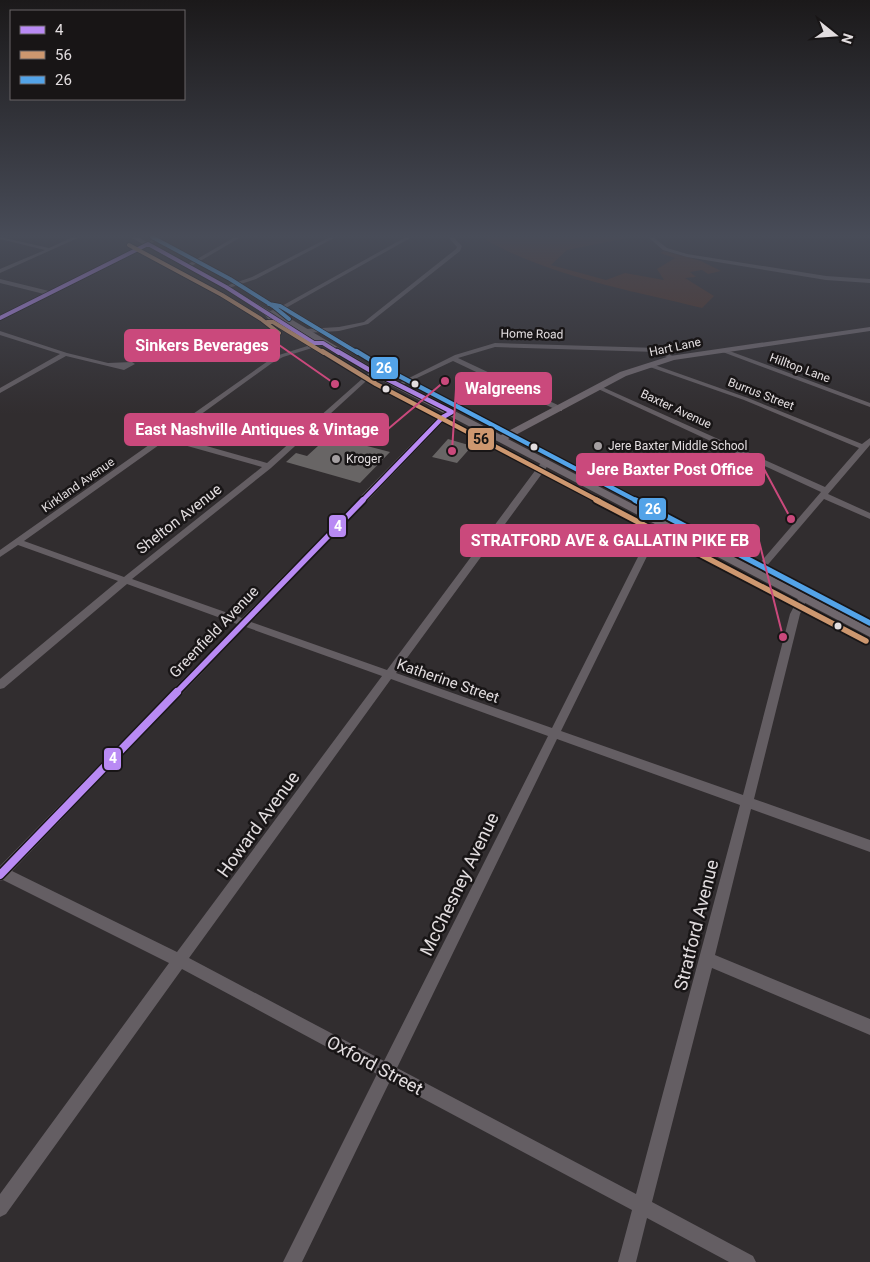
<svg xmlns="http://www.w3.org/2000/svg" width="870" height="1262" font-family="Roboto,sans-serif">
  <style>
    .green { fill: #4f3227 }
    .building { fill: #686565 }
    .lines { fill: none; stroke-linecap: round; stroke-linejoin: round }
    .minor { fill: #645e63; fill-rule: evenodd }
    .major { fill: #6f676d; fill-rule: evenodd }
    .bus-1-far3-casing { stroke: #181516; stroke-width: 5.5 }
    .bus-1-far2-casing { stroke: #181516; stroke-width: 7 }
    .bus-1-far1-casing { stroke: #181516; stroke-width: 9 }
    .bus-1-casing { stroke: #181516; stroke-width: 11 }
    .bus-2-far2-casing { stroke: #181516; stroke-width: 5.5 }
    .bus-2-far1-casing { stroke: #181516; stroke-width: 7 }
    .bus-2-casing { stroke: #181516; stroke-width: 9 }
    .bus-3-far2-casing { stroke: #181516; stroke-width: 5.5 }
    .bus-3-far1-casing { stroke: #181516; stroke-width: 7 }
    .bus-3-casing { stroke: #181516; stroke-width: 9 }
    .bus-1-far3 { stroke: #b98af4; stroke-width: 4 }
    .bus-1-far2 { stroke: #b98af4; stroke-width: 4.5 }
    .bus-1-far1 { stroke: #b98af4; stroke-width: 5.5 }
    .bus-1 { stroke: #b98af4; stroke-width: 8 }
    .bus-2-far2 { stroke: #cd976f; stroke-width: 4 }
    .bus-2-far1 { stroke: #cd976f; stroke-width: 4.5 }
    .bus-2 { stroke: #cd976f; stroke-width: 5.5 }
    .bus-3-far2 { stroke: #53a3e8; stroke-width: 4 }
    .bus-3-far1 { stroke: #53a3e8; stroke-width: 4.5 }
    .bus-3 { stroke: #53a3e8; stroke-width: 5.5 }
    .bus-dot { fill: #e2dddf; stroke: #181516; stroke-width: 2 }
    .poi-dot { fill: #a49fa1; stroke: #181516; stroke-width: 2 }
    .labels { text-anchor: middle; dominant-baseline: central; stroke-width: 5; stroke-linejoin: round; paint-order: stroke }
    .far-street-label { font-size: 12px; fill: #e2dddf; stroke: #181516 }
    .far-poi-label { font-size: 12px; fill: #e2dddf; stroke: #181516; text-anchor: start }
    .street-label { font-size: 15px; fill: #e2dddf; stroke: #181516 }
    .near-street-label { font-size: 18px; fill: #e2dddf; stroke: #181516 }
    .leader { fill: none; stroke: #ca497c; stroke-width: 2 }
    .callout-dot { fill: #ca497c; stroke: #181516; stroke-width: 2 }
    .callout { fill: #ca497c; stroke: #ca497c; stroke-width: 2 }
    .callout-label { font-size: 16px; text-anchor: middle; font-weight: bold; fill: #fff }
    .line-badge { stroke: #181516; stroke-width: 2 }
    .badge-label { font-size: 14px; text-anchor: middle; font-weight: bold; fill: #fff }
    .pale-badge-label { font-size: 14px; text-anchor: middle; font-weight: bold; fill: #111 }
  </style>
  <rect width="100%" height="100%" fill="#312d2f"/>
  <path class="green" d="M490 237H632L567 250 551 265 606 280 625 273 664 280 657 269 675 258 660 253 664 251 701 261 721 271 708 274 702 270 690 272 696 277 685 278 714 296 702 308C630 290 552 277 486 240Z"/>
  <path class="building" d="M329 436 390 452 360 483 286 462 296 453 307 456Z
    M448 439 472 446 457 463 432 457Z"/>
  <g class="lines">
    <path class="minor" d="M0 237 49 248 73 237H80L0 273V269L45 250 0 239Z
      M158 237H164L0 320V316L44 294 0 283V279L49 291Z
      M235 237H241L190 267 185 266Z
      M330 237H336L256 279 226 289 223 287 252 277Z
      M406 237H412L284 309 268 315 265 313 280 307Z
      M448 237H453L462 246 460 251 368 324 339 331 306 333 303 331 306 329 339 327 364 322 456 249 457 247Z
      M648 237H653L667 248 687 254 826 276 870 279V283L826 280 687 257 663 250Z
      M0 331 67 353 108 363 132 362 135 364 124 370 66 356 0 393V388L60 354 0 335Z
      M323 341 326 343 325 344 283 357 272 363 171 436 267 463 371 371 376 372 271 468 132 579 242 618 440 415 449 410H455V414L446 419 251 622 387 670 543 460H549V464L396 673 552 728 649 535 659 522H665L666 524 657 536 561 731 743 795 790 614 800 595 803 594 808 597 800 614 754 799 870 840V852L751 809 715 955 870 1019V1035L712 968 652 1202 753 1256 756 1262H729L647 1218 636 1262H618L632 1210 390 1081 302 1262H283L377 1074 182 969 6 1214 0 1217V1194L169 963 3 880 0 881V866L237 624 127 584 4 688 0 689V679L118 581 18 545 0 557V550L268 361 279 355ZM166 440 262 467 124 577 24 541ZM246 627 382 676 177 952 12 871ZM391 679 548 736 384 1061 189 958ZM557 739 740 805 636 1194 397 1068Z
      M495 343 658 348 676 358 671 359 657 352 495 347 458 358 562 407V411H559L453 361 400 386 395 385 455 355Z
      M720 349H724L870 403V407L720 351Z
      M649 363 748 398 862 444 870 438V445L828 494 870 513V519L824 499 759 575H753L751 573 753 571 821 492 596 388V386H600L825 487 859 448 744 400 647 366 646 365Z"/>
    <path class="major" d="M130 237H138L228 286 270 311 279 312 383 374 501 435 620 372 670 356 870 327V331L674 360 626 376 508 439 870 628V637L377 378 275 316V320H269L265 315 224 288Z"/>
    <defs>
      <path id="bus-1-far3" d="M0 318 148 244 226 287 314 343H323L339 353"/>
      <path id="bus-1-far2" d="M337 351 373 372 452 412
        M362 501 443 417 452 412"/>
      <path id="bus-1-far1" d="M176 693 363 500"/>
      <path id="bus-1" d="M0 875 177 692"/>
      <path id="bus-2-far2" d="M129 245 222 295 261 319 279 333
        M267 322H273L324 353"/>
      <path id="bus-2-far1" d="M322 351 376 384 599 501"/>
      <path id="bus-2" d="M596 500 866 641"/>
      <path id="bus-3-far2" d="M152 237 230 279 273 306 289 319
        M269 304 280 306 358 353"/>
      <path id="bus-3-far1" d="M356 351 384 368 637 501"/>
      <path id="bus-3" d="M635 500 870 623"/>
    </defs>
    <use href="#bus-1-far3" class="bus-1-far3-casing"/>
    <use href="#bus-1-far2" class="bus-1-far2-casing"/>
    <use href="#bus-1-far1" class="bus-1-far1-casing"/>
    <use href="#bus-1" class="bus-1-casing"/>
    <use href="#bus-2-far2" class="bus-2-far2-casing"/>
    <use href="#bus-2-far1" class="bus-2-far1-casing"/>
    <use href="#bus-2" class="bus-2-casing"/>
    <use href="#bus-3-far2" class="bus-3-far2-casing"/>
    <use href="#bus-3-far1" class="bus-3-far1-casing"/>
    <use href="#bus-3" class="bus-3-casing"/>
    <use href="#bus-1-far3" class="bus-1-far3"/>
    <use href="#bus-1-far2" class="bus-1-far2"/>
    <use href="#bus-1-far1" class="bus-1-far1"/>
    <use href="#bus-1" class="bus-1"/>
    <use href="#bus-2-far2" class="bus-2-far2"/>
    <use href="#bus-2-far1" class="bus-2-far1"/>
    <use href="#bus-2" class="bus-2"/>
    <use href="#bus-3-far2" class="bus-3-far2"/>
    <use href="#bus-3-far1" class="bus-3-far1"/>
    <use href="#bus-3" class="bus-3"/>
  </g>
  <linearGradient id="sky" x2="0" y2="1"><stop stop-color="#1b191a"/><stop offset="0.57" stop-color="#484c58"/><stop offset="1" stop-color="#484c58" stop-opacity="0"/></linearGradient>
  <rect width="870" height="414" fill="url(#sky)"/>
  <g class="bus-dot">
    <circle cx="415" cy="384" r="4.5"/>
    <circle cx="386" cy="389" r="4.5"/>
    <circle cx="534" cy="447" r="4.5"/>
    <circle cx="838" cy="626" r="4.5"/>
  </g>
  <g class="poi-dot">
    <circle cx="598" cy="446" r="5"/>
    <circle cx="336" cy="459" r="5"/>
  </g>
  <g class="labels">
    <g class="far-street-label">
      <text transform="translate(532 334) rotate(1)">Home Road</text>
      <text transform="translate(675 347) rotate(-12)">Hart Lane</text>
      <text transform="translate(800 368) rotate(20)">Hilltop Lane</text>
      <text transform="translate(761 394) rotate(21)">Burrus Street</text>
      <text transform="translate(676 409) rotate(25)">Baxter Avenue</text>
      <text transform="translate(78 485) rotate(-35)">Kirkland Avenue</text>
    </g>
    <g class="far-poi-label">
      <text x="608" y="446">Jere Baxter Middle School</text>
      <text x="346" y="459">Kroger</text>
    </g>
    <g class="street-label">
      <text transform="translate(179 519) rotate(-38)">Shelton Avenue</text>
      <text transform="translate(214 632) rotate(-46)">Greenfield Avenue</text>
      <text transform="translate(448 681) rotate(19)">Katherine Street</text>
    </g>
    <g class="near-street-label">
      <text transform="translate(258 824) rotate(-54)">Howard Avenue</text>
      <text transform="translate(459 884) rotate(-64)">McChesney Avenue</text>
      <text transform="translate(696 925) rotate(-76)">Stratford Avenue</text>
      <text transform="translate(375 1065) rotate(28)">Oxford Street</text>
    </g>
  </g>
  <path class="leader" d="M335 384L279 345M452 451L456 389M445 381L388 429M791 519L764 469M783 637L759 541"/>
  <g class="callout-dot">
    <circle cx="335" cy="384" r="5"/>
    <circle cx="452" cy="451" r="5"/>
    <circle cx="445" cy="381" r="5"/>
    <circle cx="791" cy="519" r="5"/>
    <circle cx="783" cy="637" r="5"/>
  </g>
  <g class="callout">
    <rect x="125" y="330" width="154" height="31" rx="5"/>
    <rect x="456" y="373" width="95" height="31" rx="5"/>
    <rect x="125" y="414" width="263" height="31" rx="5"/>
    <rect x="577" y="454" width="187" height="31" rx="5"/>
    <rect x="461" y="525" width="298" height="31" rx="5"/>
  </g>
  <g class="callout-label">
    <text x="202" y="351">Sinkers Beverages</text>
    <text x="503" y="394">Walgreens</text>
    <text x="257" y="435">East Nashville Antiques &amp; Vintage</text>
    <text x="670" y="475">Jere Baxter Post Office</text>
    <text x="610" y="546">STRATFORD AVE &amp; GALLATIN PIKE EB</text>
  </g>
  <g class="line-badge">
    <rect x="370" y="356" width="29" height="24" rx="5" fill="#53a3e8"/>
    <rect x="467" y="427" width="28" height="24" rx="5" fill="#cd976f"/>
    <rect x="638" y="497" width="29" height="24" rx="5" fill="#53a3e8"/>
    <rect x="328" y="514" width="19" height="24" rx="5" fill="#b98af4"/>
    <rect x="103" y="747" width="19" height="24" rx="5" fill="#b98af4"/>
  </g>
  <g class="badge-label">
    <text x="384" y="373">26</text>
    <text x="653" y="514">26</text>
    <text x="338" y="531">4</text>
    <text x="113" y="763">4</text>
  </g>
  <g class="pale-badge-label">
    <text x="481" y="444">56</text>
  </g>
  <rect x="10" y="10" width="175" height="90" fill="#181516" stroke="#696566"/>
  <rect x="20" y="26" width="25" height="8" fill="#b98af4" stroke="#696566"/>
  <text x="55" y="35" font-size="15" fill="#e2dddf">4</text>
  <rect x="20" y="51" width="25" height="8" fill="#cd976f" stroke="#696566"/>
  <text x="55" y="60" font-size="15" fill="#e2dddf">56</text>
  <rect x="20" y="76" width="25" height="8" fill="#53a3e8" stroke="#696566"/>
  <text x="55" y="85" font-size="15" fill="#e2dddf">26</text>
  <g transform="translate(835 35) rotate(107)" stroke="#181516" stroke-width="4" paint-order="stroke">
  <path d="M0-4L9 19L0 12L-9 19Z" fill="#e2dddf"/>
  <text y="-8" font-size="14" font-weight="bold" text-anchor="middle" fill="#e2dddf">N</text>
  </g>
</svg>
